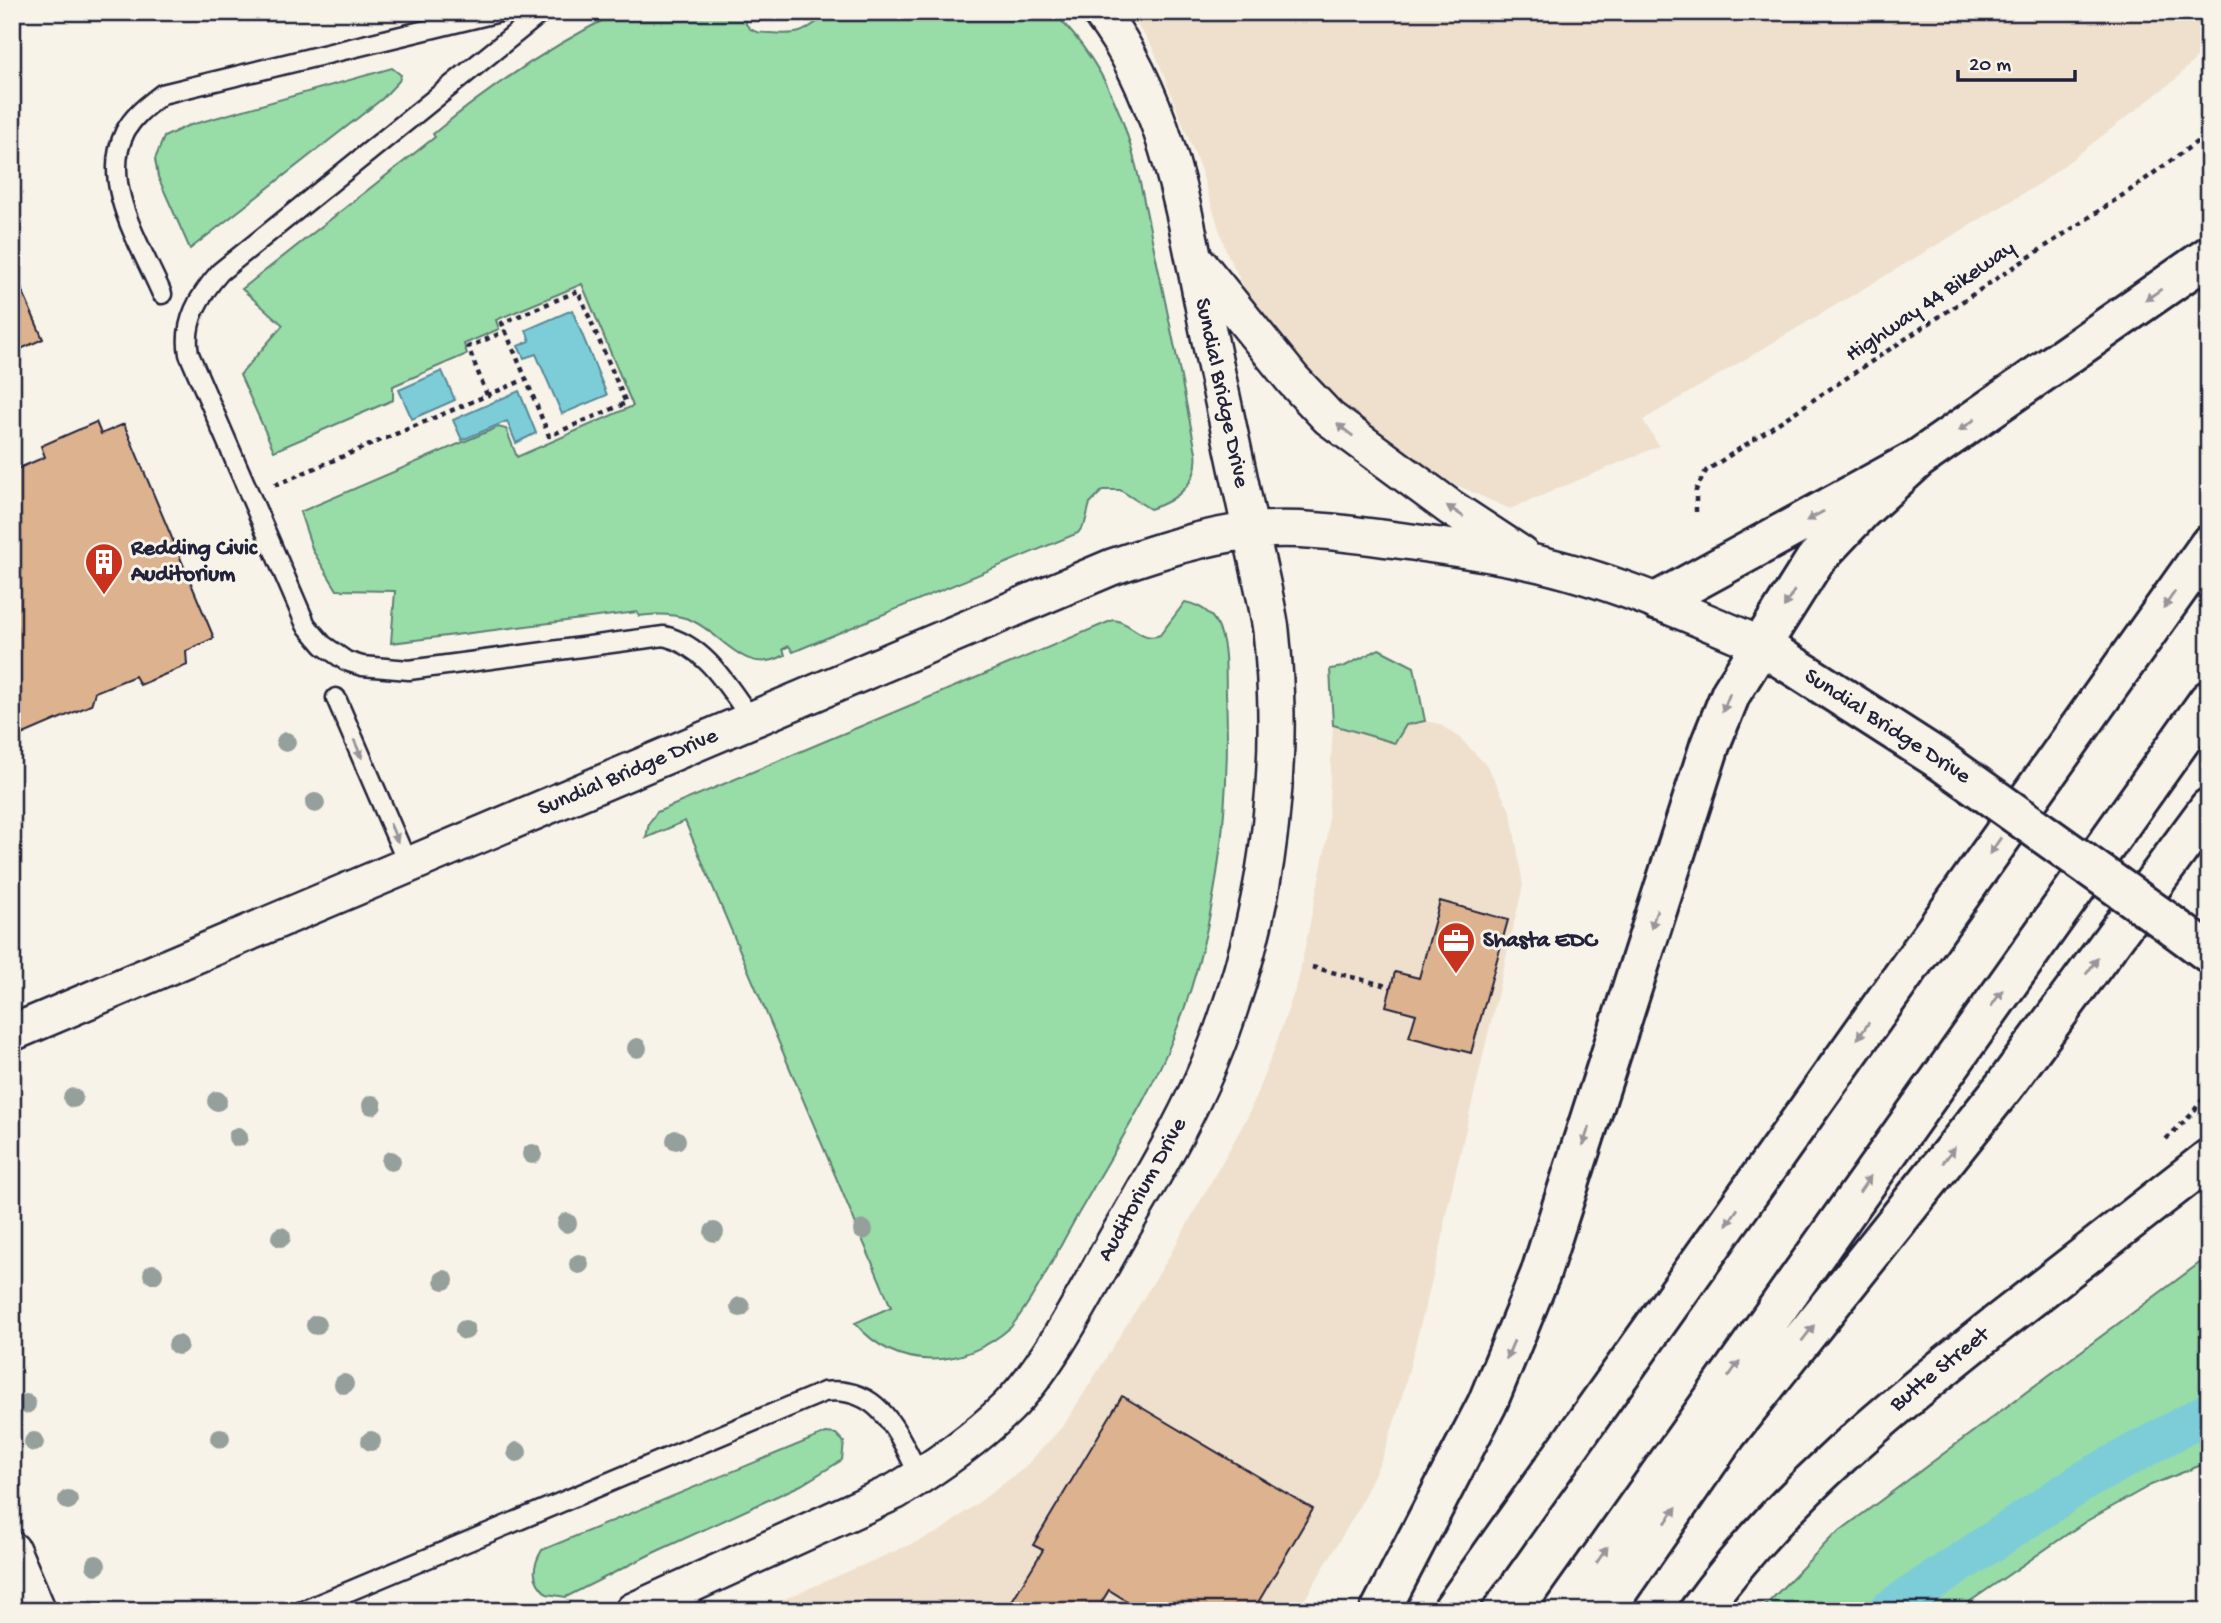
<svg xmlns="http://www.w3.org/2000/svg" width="2221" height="1623" font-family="'Gochi Hand',sans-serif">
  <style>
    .built { fill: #efe0cd }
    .green { fill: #98dca8; stroke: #5d7f72; stroke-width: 2 }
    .water { fill: #7dcdd8; stroke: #598999; stroke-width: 2 }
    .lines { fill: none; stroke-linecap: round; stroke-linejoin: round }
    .canal { stroke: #7dcdd8; stroke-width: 40 }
    .building { fill: #ddb28e; stroke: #22223b; stroke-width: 2 }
    .service-casing { stroke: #22223b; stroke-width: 23 }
    .minor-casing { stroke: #22223b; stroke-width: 40 }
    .secondary-casing { stroke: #22223b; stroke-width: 44 }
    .motorway-casing { stroke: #22223b; stroke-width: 44 }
    .path { stroke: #22223b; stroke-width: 4.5; stroke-dasharray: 5 5; stroke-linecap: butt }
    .service { stroke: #f7f3e8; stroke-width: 18 }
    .minor { stroke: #f7f3e8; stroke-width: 35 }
    .secondary { stroke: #f7f3e8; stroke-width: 38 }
    .motorway { stroke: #f7f3e8; stroke-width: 38 }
    .secondary-bridge-casing { stroke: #22223b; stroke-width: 44; stroke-linecap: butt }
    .secondary-bridge { stroke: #f7f3e8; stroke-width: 38 }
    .tree { fill: #959f9b }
    .oneway { fill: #97959a }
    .labels { text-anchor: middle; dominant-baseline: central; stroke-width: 6; stroke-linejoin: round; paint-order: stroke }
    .street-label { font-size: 23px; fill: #22223b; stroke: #f7f3e8 }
    .poi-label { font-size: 23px; font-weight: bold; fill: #22223b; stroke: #f7f3e8; text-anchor: start }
  </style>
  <rect width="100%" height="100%" fill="#f7f3e8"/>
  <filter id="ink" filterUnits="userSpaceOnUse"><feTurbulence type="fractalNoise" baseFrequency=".0143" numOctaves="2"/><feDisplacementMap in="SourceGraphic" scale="14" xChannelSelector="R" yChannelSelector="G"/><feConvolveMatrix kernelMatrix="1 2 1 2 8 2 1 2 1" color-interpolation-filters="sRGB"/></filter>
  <g filter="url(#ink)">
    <path class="built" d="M1128 12H2209V45L2176 79 2041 183 1643 420 1659 446 1510 509 1418 468 1334 405 1252 304 1226 251 1200 168 1153 48Z
      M1425 721 1439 724 1459 737 1488 767 1511 813 1523 885 1445 1218 1443 1237 1399 1408 1382 1458 1357 1511 1298 1611H757L939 1532 1023 1469 1064 1425 1166 1262 1248 1116 1275 1047 1298 981 1327 840 1333 725 1394 743 1406 725Z"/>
    <path class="green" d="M619 12H744L746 24C752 33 760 33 770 33 804 36 804 31 830 12H1053C1127 86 1135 161 1156 258 1170 323 1183 387 1196 452 1200 482 1177 501 1150 509L1120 490H1103L1090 503 1085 523 1078 533 793 652 789 646 783 649 785 655C745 677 726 637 693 621 675 613 658 614 639 616L637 612 391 643 395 591 337 590 313 551 300 512 498 427 506 429 517 457 633 406 582 284 496 320 499 329 464 344 467 354 393 386V400L274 451 240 375 283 325 242 289 435 137 433 134C490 87 552 45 619 12Z
      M392 68 401 75 399 81 382 99 190 249 158 177 155 159 164 137 187 126Z
      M1185 602C1230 611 1225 657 1226 693 1231 807 1217 929 1174 1036 1150 1095 1115 1149 1084 1204 1060 1244 1040 1290 1011 1327 964 1369 898 1373 855 1323L891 1307 685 821 646 838 649 823 657 812 1113 620C1131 621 1141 643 1160 635Z
      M1379 649 1414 667 1425 721 1406 725 1395 743 1333 725 1330 669 1343 667Z
      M2209 1256V1462L2151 1485 2085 1522 1956 1611H1760L1833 1536Z
      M826 1433 836 1434 844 1442 842 1460 801 1485 653 1553 566 1597 547 1594C531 1580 532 1567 542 1550Z"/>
    <path class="water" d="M572 310 607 395 562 414 536 354 524 358 518 346 530 341 526 330Z
      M442 371 455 400 412 419 399 390Z
      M519 391 536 433 516 443 507 421 462 440 453 420Z"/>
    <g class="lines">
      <path class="canal" d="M1888 1611 2082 1482 2209 1412"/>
    </g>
    <path class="building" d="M12 267 43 339 12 353Z
      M96 422 101 434 124 424 214 638 186 651 187 665 140 685 135 676 95 692 91 705 12 739V471L45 457 41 446Z
      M1440 901 1508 920 1471 1053 1409 1037 1416 1014 1386 1006 1395 972 1419 978Z
      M1122 1396 1313 1509 1253 1611H1143L1109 1590 1096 1611 1007 1609 1043 1550 1033 1545Z"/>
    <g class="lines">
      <defs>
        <path id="service" d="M542 12 220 272C199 296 183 322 189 354L306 625 323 645 346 661 362 666 409 670 664 636C706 646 728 687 752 720
          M162 294C142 247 99 184 125 132 133 116 148 105 162 94L500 12
          M336 698 409 867
          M302 1611 824 1392C881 1385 898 1434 920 1477"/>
        <path id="minor" d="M1194 258 1293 380 1329 418 1451 508 1521 554
          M12 1033 1112 567C1156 552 1204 536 1251 531 1296 526 1344 533 1389 539 1436 545 1484 552 1531 562 1610 579 1686 613 1761 645
          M12 1550 38 1611
          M633 1611 896 1491C934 1468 975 1439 1007 1408 1050 1365 1087 1290 1118 1236 1159 1166 1201 1095 1227 1017 1270 894 1285 760 1271 630 1267 601 1259 571 1253 542 1239 478 1226 414 1212 350 1188 236 1173 107 1100 12"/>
        <path id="secondary" d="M1761 645 1940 760
          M2163 919 2209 953
          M1699 1611C1782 1496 1890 1409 2000 1322 2070 1268 2139 1213 2209 1159"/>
        <path id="motorway" d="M1658 601 1918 459 2209 256
          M1380 1611 1487 1404 1540 1275 1710 745 1731 693 1815 560 1862 510 1918 459
          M1452 1611 2209 545
          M1563 1611 2209 700
          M1604 1611 1727 1434 2006 1084 2209 808"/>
      </defs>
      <use href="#service" class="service-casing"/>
      <use href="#minor" class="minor-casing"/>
      <use href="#secondary" class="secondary-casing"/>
      <use href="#motorway" class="motorway-casing"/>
      <path class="path" d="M487 395 468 347 506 331
        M275 485 526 379 502 323 578 291 626 403 549 436 526 379
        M1696 512V490L1706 471 2129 191 2209 133
        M1312 967 1391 987
        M2166 1139 2190 1116 2209 1091
        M751 1607 752 1611"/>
      <use href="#service" class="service"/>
      <use href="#minor" class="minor"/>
      <use href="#secondary" class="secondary"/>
      <use href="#motorway" class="motorway"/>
      <defs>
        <path id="secondary-bridge" d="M1940 760 2163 919"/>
      </defs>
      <use href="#secondary-bridge" class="secondary-bridge-casing"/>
      <use href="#secondary-bridge" class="secondary-bridge"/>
    </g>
    <g class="tree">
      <circle cx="286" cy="742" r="10"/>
      <circle cx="315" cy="803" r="10"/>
      <circle cx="637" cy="1048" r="10"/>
      <circle cx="73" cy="1098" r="10"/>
      <circle cx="217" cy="1101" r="10"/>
      <circle cx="372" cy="1105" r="10"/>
      <circle cx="238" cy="1137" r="10"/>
      <circle cx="676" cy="1140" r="10"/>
      <circle cx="532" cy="1154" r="10"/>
      <circle cx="391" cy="1161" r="10"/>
      <circle cx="567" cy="1223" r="10"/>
      <circle cx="863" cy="1230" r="10"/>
      <circle cx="714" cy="1232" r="10"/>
      <circle cx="281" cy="1237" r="10"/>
      <circle cx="579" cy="1264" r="10"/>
      <circle cx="153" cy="1274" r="10"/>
      <circle cx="444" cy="1280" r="10"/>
      <circle cx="740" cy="1307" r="10"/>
      <circle cx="316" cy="1325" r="10"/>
      <circle cx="465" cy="1330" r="10"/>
      <circle cx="178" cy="1345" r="10"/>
      <circle cx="344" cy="1384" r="10"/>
      <circle cx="26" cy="1404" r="10"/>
      <circle cx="220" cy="1438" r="10"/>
      <circle cx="371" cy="1441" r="10"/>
      <circle cx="34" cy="1442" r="10"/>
      <circle cx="517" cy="1452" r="10"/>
      <circle cx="68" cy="1500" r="10"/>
      <circle cx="96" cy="1565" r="10"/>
    </g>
    <defs><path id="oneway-solid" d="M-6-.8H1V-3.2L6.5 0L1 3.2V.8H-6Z" transform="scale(1.75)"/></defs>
    <g class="oneway">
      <use href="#oneway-solid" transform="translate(2153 295) rotate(145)"/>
      <use href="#oneway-solid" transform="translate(1967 425) rotate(145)"/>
      <use href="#oneway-solid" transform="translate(1345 430) rotate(-142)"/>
      <use href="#oneway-solid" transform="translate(1455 511) rotate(-146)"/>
      <use href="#oneway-solid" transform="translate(1815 516) rotate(151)"/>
      <use href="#oneway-solid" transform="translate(1789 599) rotate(122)"/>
      <use href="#oneway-solid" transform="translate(2169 600) rotate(125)"/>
      <use href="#oneway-solid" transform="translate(1726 703) rotate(112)"/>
      <use href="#oneway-solid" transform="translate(358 749) rotate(67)"/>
      <use href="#oneway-solid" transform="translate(394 833) rotate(67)"/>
      <use href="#oneway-solid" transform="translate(1995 846) rotate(125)"/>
      <use href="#oneway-solid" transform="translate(1654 919) rotate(108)"/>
      <use href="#oneway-solid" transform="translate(2092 966) rotate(-54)"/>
      <use href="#oneway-solid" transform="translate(1997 998) rotate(-55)"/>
      <use href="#oneway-solid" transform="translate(1863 1031) rotate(125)"/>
      <use href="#oneway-solid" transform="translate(1586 1136) rotate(108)"/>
      <use href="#oneway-solid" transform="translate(1949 1155) rotate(-52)"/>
      <use href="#oneway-solid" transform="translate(1865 1184) rotate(-55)"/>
      <use href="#oneway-solid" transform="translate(1732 1217) rotate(125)"/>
      <use href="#oneway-solid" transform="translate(1808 1333) rotate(-52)"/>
      <use href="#oneway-solid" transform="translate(1510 1350) rotate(113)"/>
      <use href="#oneway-solid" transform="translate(1734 1369) rotate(-55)"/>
      <use href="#oneway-solid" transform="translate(1671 1515) rotate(-55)"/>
      <use href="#oneway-solid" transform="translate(1602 1555) rotate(-55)"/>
    </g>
  </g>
  <defs>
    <symbol id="building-pin" viewBox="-11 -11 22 30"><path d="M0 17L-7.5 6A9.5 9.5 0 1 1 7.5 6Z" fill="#c8321e" stroke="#f7f3e8"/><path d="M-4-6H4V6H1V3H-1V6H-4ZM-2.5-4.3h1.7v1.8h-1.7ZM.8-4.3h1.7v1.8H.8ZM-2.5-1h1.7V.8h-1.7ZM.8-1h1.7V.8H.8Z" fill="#fff"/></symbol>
    <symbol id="office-pin" viewBox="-11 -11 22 30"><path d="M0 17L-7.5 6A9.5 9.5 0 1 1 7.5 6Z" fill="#c8321e" stroke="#f7f3e8"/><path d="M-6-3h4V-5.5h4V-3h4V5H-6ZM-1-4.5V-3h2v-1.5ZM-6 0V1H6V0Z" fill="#fff"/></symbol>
  </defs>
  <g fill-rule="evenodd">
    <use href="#building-pin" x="82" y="540" width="44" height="60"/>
    <use href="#office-pin" x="1434" y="919" width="44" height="60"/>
  </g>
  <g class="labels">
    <g class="street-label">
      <text transform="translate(1931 302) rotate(-34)">Highway 44 Bikeway</text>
      <text transform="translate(1221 393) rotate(78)">Sundial Bridge Drive</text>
      <text transform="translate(1887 727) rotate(33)">Sundial Bridge Drive</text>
      <text transform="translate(628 773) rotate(-23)">Sundial Bridge Drive</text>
      <text transform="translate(1143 1190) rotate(-61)">Auditorium Drive</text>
      <text transform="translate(1940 1370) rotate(-39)">Butte Street</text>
    </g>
    <g class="poi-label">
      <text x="131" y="549">Redding Civic<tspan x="131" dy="26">Auditorium</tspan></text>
      <text x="1483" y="941">Shasta EDC</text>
    </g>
  </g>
  <rect width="2221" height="1623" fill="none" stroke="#f7f3e8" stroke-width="42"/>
  <rect x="21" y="21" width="2179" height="1581" fill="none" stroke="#22223b" stroke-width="2.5" filter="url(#ink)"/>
  <path d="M1958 70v10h117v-10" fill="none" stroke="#22223b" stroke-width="3.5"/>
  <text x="1969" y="70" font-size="21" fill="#22223b" stroke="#f7f3e8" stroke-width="5" paint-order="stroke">20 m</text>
</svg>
